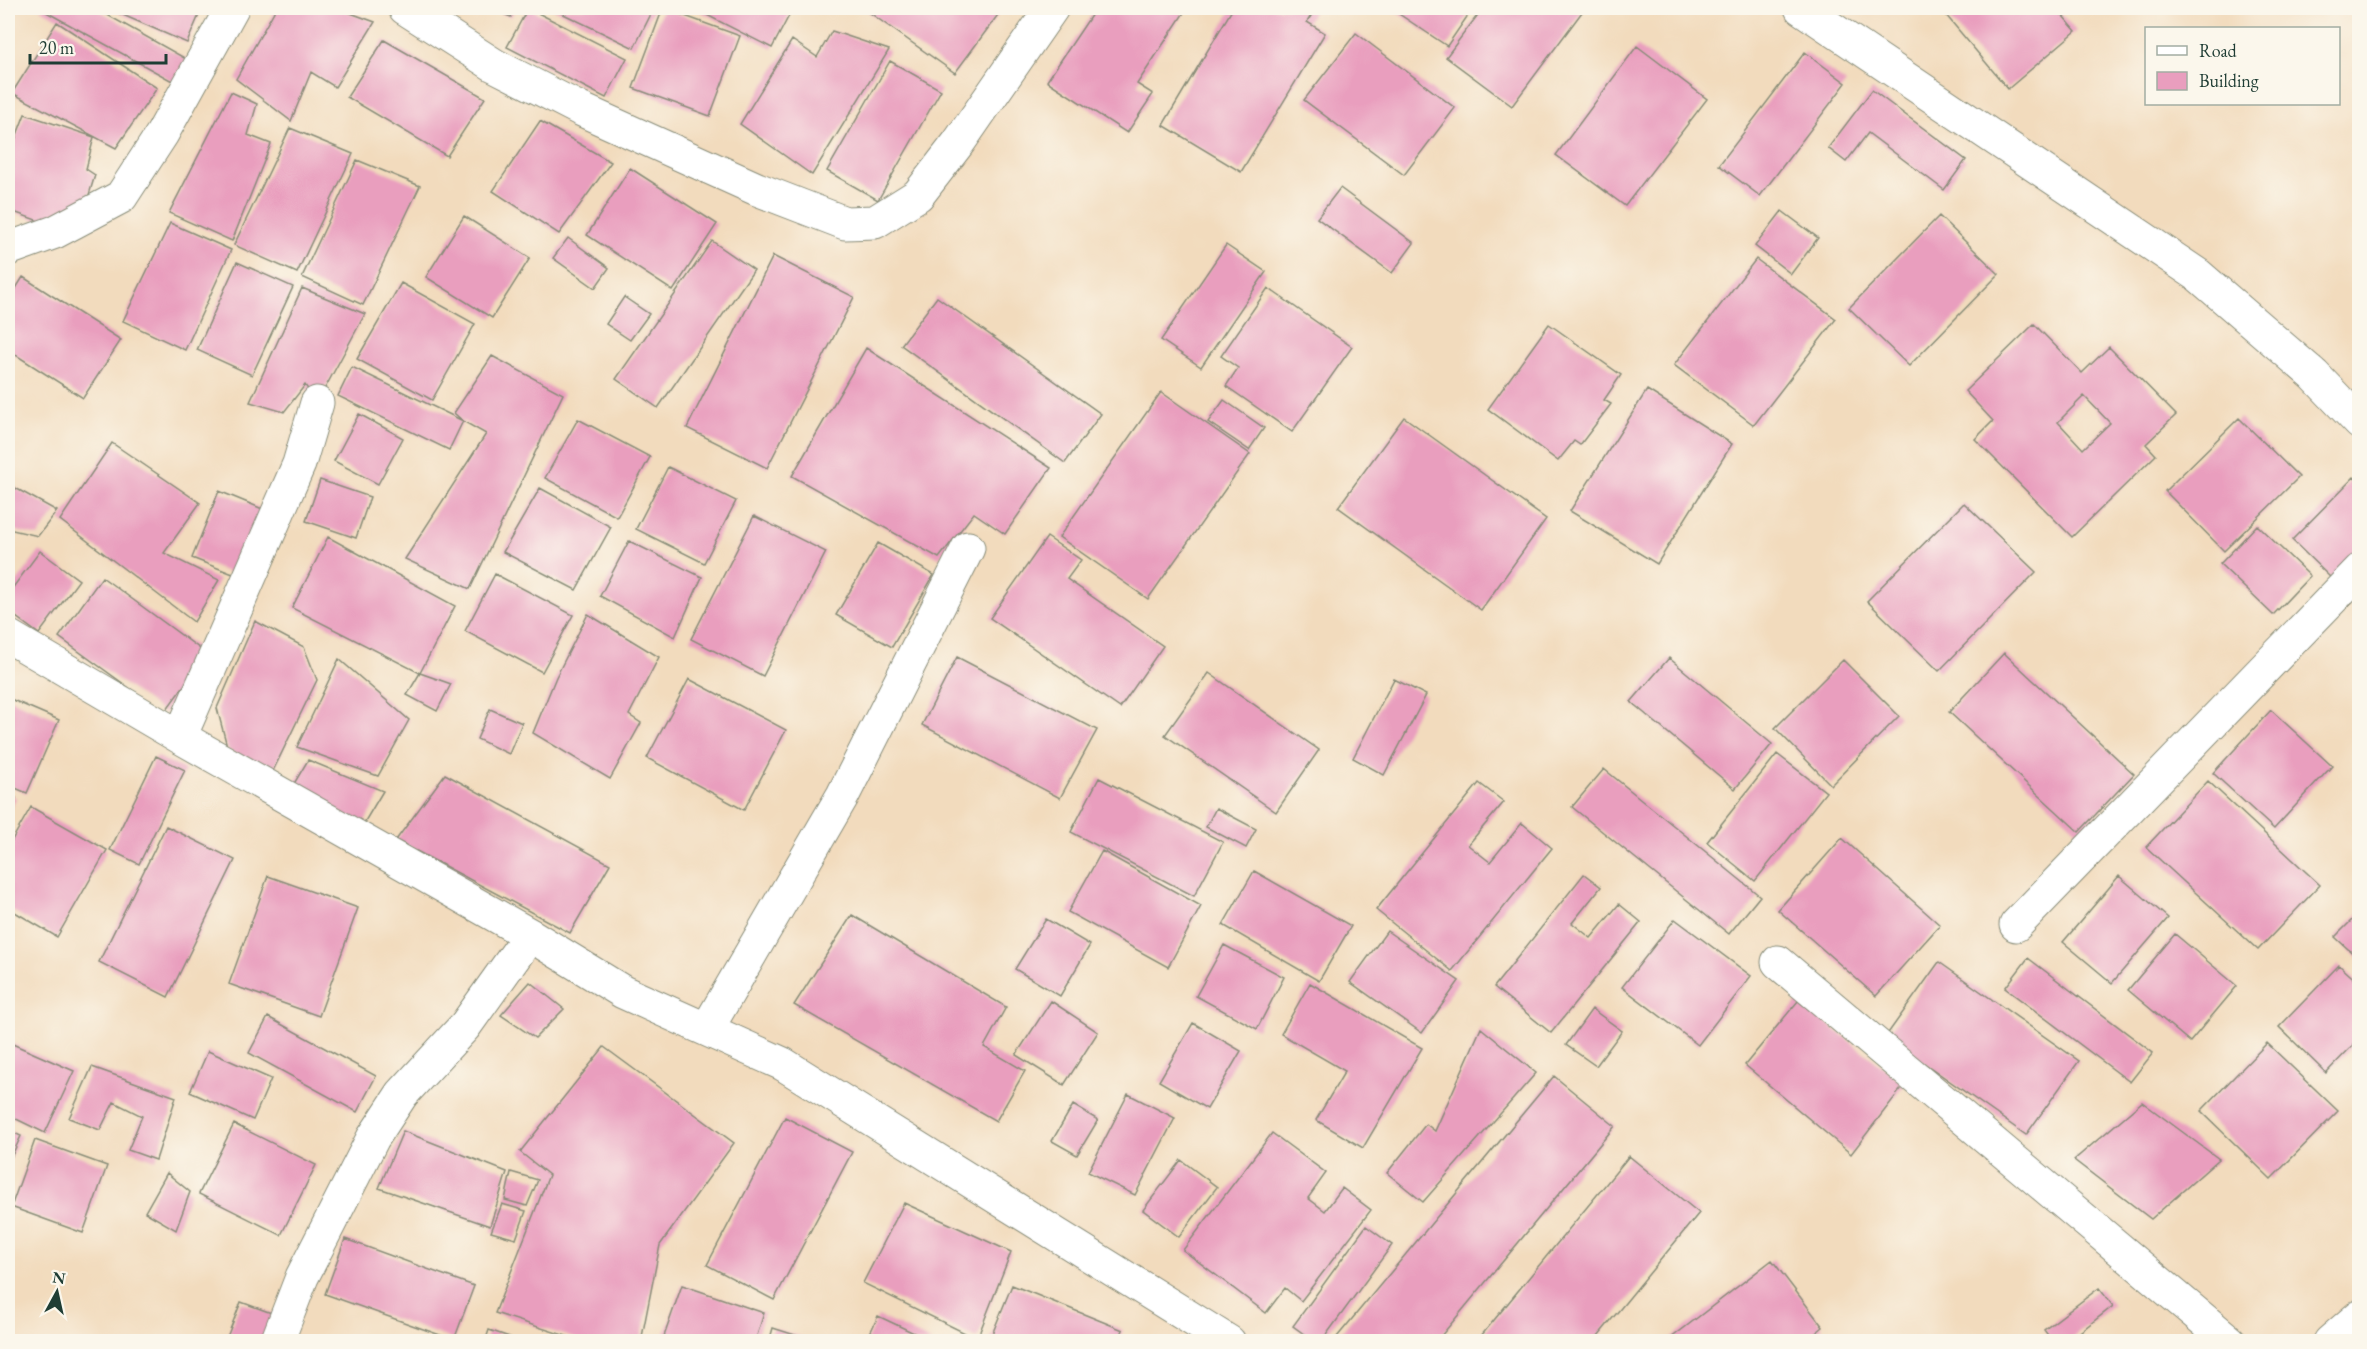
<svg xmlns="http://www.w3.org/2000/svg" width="2367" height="1349" font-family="'EB Garamond',serif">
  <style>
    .building { fill: #e99ebe; fill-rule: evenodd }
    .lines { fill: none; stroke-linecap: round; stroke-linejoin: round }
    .minor-casing { stroke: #888c78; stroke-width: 35 }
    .highway-casing { stroke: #888c78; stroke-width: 35 }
    .minor { stroke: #fff; stroke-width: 33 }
    .highway { stroke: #fff; stroke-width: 33 }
  </style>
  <rect width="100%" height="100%" fill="#fbf7ec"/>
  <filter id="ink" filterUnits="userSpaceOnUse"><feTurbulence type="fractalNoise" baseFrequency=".0167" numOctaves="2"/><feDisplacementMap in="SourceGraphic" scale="12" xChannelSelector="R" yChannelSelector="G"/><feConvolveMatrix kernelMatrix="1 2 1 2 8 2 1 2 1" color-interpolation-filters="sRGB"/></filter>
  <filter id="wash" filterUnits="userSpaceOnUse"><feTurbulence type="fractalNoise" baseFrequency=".008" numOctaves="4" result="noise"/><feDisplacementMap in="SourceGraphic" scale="24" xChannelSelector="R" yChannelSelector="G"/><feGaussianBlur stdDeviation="1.35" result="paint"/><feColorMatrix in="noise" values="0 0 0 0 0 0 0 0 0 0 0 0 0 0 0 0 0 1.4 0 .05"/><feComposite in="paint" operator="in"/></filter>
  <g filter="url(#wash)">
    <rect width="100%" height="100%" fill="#f2dbbd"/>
    <g id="blocks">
      <path class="building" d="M39 8H95L188 60 174 82Z
        M107 8H202L187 43Z
        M276 8H337L375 22 335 87 311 72 291 121 236 79Z
        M488 8H515L511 17Z
        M528 8 627 58 606 98 507 47Z
        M551 8H654L634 48Z
        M663 8 740 36 710 116 633 88Z
        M693 8H793L772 48Z
        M863 8H1003L955 73Z
        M1096 8H1187L1137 84 1153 94 1127 133 1047 81Z
        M1233 8H1316L1307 22 1325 33 1241 172 1163 125Z
        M1390 8H1473L1447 46Z
        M1483 8H1585L1512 106 1446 57Z
        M1940 8H2056L2076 31 2008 89Z
        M57 22 157 88 116 148 12 93Z
        M832 31 889 50 812 175 740 124 792 40 817 57Z
        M1356 33 1455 108 1404 175 1304 100Z
        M384 40 485 98 447 156 347 97Z
        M1637 46 1707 99 1625 206 1556 155Z
        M1805 52 1846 83 1760 196 1719 165Z
        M890 61 941 90 878 200 827 171Z
        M1872 90 1966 160 1944 190 1868 133 1846 162 1828 148Z
        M231 92 257 104 248 135 271 144 232 241 169 213Z
        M25 114 94 137 86 169 95 175 85 208 50 225 8 210V158Z
        M540 121 611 162 559 234 493 191Z
        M290 128 353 154 297 273 234 245Z
        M357 160 420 186 363 305 302 277Z
        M630 168 717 224 673 291 587 235Z
        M1340 188 1414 243 1392 273 1317 218Z
        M1782 211 1818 238 1791 274 1755 246Z
        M464 216 530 258 492 318 426 277Z
        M1939 216 1999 274 1909 366 1849 308Z
        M170 223 231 250 185 350 123 321Z
        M568 238 609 268 595 288 553 258Z
        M712 241 754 270 658 408 616 379Z
        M1226 245 1266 272 1201 367 1161 340Z
        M773 256 854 297 767 468 687 428Z
        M1756 259 1836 319 1754 425 1674 365Z
        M237 262 293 287 252 375 197 350Z
        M23 277 121 340 83 398 8 350V301Z
        M401 283 475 324 432 400 357 359Z
        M302 288 365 314 317 403 305 385 284 412 250 402Z
        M1268 288 1352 347 1292 432 1226 386 1238 368 1221 356Z
        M624 297 649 314 630 340 606 324Z
        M937 297 1101 414 1065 463 901 345Z
        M1549 324 1621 375 1604 400 1611 404 1580 445 1574 441 1558 461 1488 409Z
        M2034 324 2082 373 2109 347 2176 415 2146 444 2156 455 2072 537 1975 439 1993 421 1965 391ZM2084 396 2110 423 2083 449 2058 422Z
        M866 348 1051 468 1005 534 974 513 939 558 792 476Z
        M492 356 563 394 470 589 405 559 486 434 463 421 449 450 338 396 352 367 463 421 454 413Z
        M1647 390 1732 444 1657 564 1570 511Z
        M1161 392 1250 454 1148 599 1059 537Z
        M1224 400 1264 428 1249 450 1208 422Z
        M359 414 403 438 378 484 334 461Z
        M1404 417 1546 519 1481 610 1338 507Z
        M2239 418 2299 477 2224 551 2165 491Z
        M578 419 650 457 617 517 545 478Z
        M112 443 200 503 164 553 219 580 194 622 60 520Z
        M668 467 736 501 704 563 636 529Z
        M2354 477 2360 483V551L2332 579 2292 540Z
        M320 480 370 497 356 538 306 521Z
        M8 484 57 511 38 536 8 529Z
        M540 488 611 527 576 590 503 552Z
        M219 491 265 510 238 576 192 558Z
        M1964 503 2036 572 1939 671 1867 601Z
        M754 516 826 552 763 676 691 639Z
        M2257 525 2310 576 2273 615 2220 564Z
        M328 537 455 606 420 673 451 684 437 711 407 695 420 673 292 608Z
        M1047 537 1081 560 1067 579 1163 646 1120 708 990 618Z
        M629 541 702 577 675 637 600 596Z
        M878 543 934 575 892 647 836 615Z
        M40 551 79 580 39 634 8 611V594Z
        M495 574 573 615 542 672 465 631Z
        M102 577 207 654 164 713 59 637Z
        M588 614 659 657 629 715 641 723 610 779 533 733 556 677Z
        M255 621 304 647 317 680 271 775 228 750 217 708Z
        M2004 653 2134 774 2079 832 1949 712Z
        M957 657 1097 730 1060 798 922 725Z
        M1669 658 1772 744 1735 789 1631 702Z
        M339 659 409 720 378 776 297 747Z
        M1843 660 1899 716 1831 785 1775 728Z
        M1209 673 1319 750 1276 812 1165 735Z
        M689 679 786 730 744 810 647 758Z
        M1394 679 1426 695 1384 775 1353 758Z
        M8 698 59 720 27 793 8 785Z
        M490 709 522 723 509 754 477 739Z
        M2271 710 2332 766 2274 829 2213 773Z
        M1777 754 1826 792 1755 881 1707 842Z
        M156 756 185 770 139 864 110 850Z
        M308 760 383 791 361 828 292 787Z
        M1604 769 1760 896 1729 934 1572 807Z
        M445 774 610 864 570 933 396 840Z
        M1099 778 1223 842 1194 896 1071 832Z
        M2208 781 2320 885 2258 950 2146 847Z
        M1479 783 1504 802 1468 845 1490 862 1522 823 1552 848 1452 971 1376 910Z
        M8 793 16 798 8 815Z
        M31 807 107 850 57 937 8 908V847Z
        M1216 808 1256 829 1246 848 1206 827Z
        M166 826 235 860 168 997 99 962Z
        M1842 838 1940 925 1876 996 1778 910Z
        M1102 851 1201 906 1168 967 1068 912Z
        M1254 871 1351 926 1319 981 1223 925Z
        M1584 874 1601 887 1572 923 1591 938 1619 904 1641 922 1551 1033 1494 987Z
        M268 876 358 908 319 1016 229 984Z
        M2119 876 2168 918 2112 983 2063 942Z
        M2360 912V960L2335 937Z
        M852 915 1006 1007 984 1047 1025 1071 996 1121 794 1005Z
        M1046 919 1090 945 1060 996 1015 969Z
        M1675 919 1751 976 1698 1045 1622 987Z
        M1387 931 1459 981 1422 1033 1350 982Z
        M2175 934 2237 986 2190 1042 2128 990Z
        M1224 945 1284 977 1257 1029 1196 996Z
        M2028 958 2153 1053 2130 1082 2005 988Z
        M1939 962 2079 1061 2026 1135 1886 1036Z
        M2339 965 2360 984V1050L2354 1044 2326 1073 2279 1027Z
        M530 982 564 1009 535 1038 501 1015Z
        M1310 983 1422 1048 1363 1148 1316 1120 1345 1071 1281 1034Z
        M1051 1001 1098 1032 1064 1085 1016 1055Z
        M1798 1001 1905 1084 1851 1154 1745 1065Z
        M1592 1009 1622 1031 1596 1066 1566 1045Z
        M268 1017 376 1076 357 1112 249 1053Z
        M1193 1023 1241 1051 1207 1109 1159 1081Z
        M1481 1028 1536 1073 1423 1202 1387 1173 1426 1124 1435 1131Z
        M8 1042 74 1071 45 1133 8 1115Z
        M2267 1043 2338 1111 2271 1179 2201 1111Z
        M604 1047 734 1143 660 1245 641 1342H585L495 1313 549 1175 520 1152Z
        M208 1051 271 1079 253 1120 190 1092Z
        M92 1067 176 1097 156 1160 128 1150 142 1116 114 1102 100 1130 69 1118Z
        M1554 1076 1615 1126 1436 1342H1342L1337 1337Z
        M1128 1094 1175 1118 1135 1195 1088 1172Z
        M2142 1102 2219 1159 2151 1219 2074 1160Z
        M1073 1105 1098 1120 1077 1155 1052 1141Z
        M785 1117 852 1152 774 1300 707 1265Z
        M234 1124 316 1165 281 1235 199 1194Z
        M8 1130 21 1136 8 1164Z
        M403 1131 507 1172 490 1226 379 1188Z
        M1272 1133 1326 1173 1308 1198 1325 1211 1342 1188 1371 1210 1301 1301 1285 1288 1266 1313 1183 1250Z
        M35 1140 107 1166 83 1233 11 1207Z
        M1629 1156 1699 1213 1593 1342H1476Z
        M1181 1160 1217 1187 1179 1237 1143 1210Z
        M511 1172 538 1180 527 1206 505 1200Z
        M167 1173 190 1192 176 1230 145 1212Z
        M904 1203 1011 1252 977 1339 863 1283Z
        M502 1204 526 1211 516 1239 491 1232Z
        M1366 1226 1392 1245 1321 1342H1315L1293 1326Z
        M345 1239 474 1286 454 1340 325 1294Z
        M1772 1260 1823 1327 1805 1342H1666Z
        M682 1285 764 1313 755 1342H662Z
        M1012 1285 1123 1330 1118 1342H989Z
        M2099 1288 2113 1306 2067 1342H2053L2044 1330Z
        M241 1302 277 1315 267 1342H225Z
        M878 1316 933 1342H866Z
        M773 1328 814 1341 813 1342H769Z
        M489 1330 521 1341V1342H485Z"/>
    </g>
  </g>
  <g filter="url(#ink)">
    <use href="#blocks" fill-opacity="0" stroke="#888c78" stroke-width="1.5"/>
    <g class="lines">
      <defs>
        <path id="minor" d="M405 8 494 65 580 109 757 189 845 223 875 222 918 195 959 142 1052 8
          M1801 8 2198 275 2314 375 2360 423
          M8 249 55 232 121 197 162 134 232 8
          M8 636 180 737 530 935 623 992 783 1064 1229 1342
          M180 737 299 464 317 403
          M2016 925 2360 570
          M1778 962 2230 1342
          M707 1029 843 795 968 548
          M277 1342 302 1277 373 1138 402 1094 465 1026 530 935"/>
        <path id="highway" d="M2330 1342 2360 1316"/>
      </defs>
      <use href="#minor" class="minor-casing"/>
      <use href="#highway" class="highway-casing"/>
      <use href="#minor" class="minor"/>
      <use href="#highway" class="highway"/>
    </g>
  </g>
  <rect width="2367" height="1349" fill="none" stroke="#fbf7ec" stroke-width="30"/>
  <rect x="2145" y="27" width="195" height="78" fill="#fbf7ec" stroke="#a3ada2" stroke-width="1.5"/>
  <rect x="2157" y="46" width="30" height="9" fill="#ffffff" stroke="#a3ada2" stroke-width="1.5"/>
  <text x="2199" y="57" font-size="18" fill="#1f3d34">Road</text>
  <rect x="2157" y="72" width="30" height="18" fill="#e99ebe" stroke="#a3ada2" stroke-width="1.5"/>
  <text x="2199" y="87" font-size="18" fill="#1f3d34">Building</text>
  <g transform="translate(57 1292) rotate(8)" stroke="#fbf7ec" stroke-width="4.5" paint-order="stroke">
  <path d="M0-4.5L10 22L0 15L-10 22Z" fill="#1f3d34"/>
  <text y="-9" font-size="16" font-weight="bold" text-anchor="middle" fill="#1f3d34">N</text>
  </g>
  <path d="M30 54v9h136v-9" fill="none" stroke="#1f3d34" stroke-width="3"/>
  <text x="39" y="54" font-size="18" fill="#1f3d34" stroke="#fbf7ec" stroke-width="4.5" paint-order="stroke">20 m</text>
</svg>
